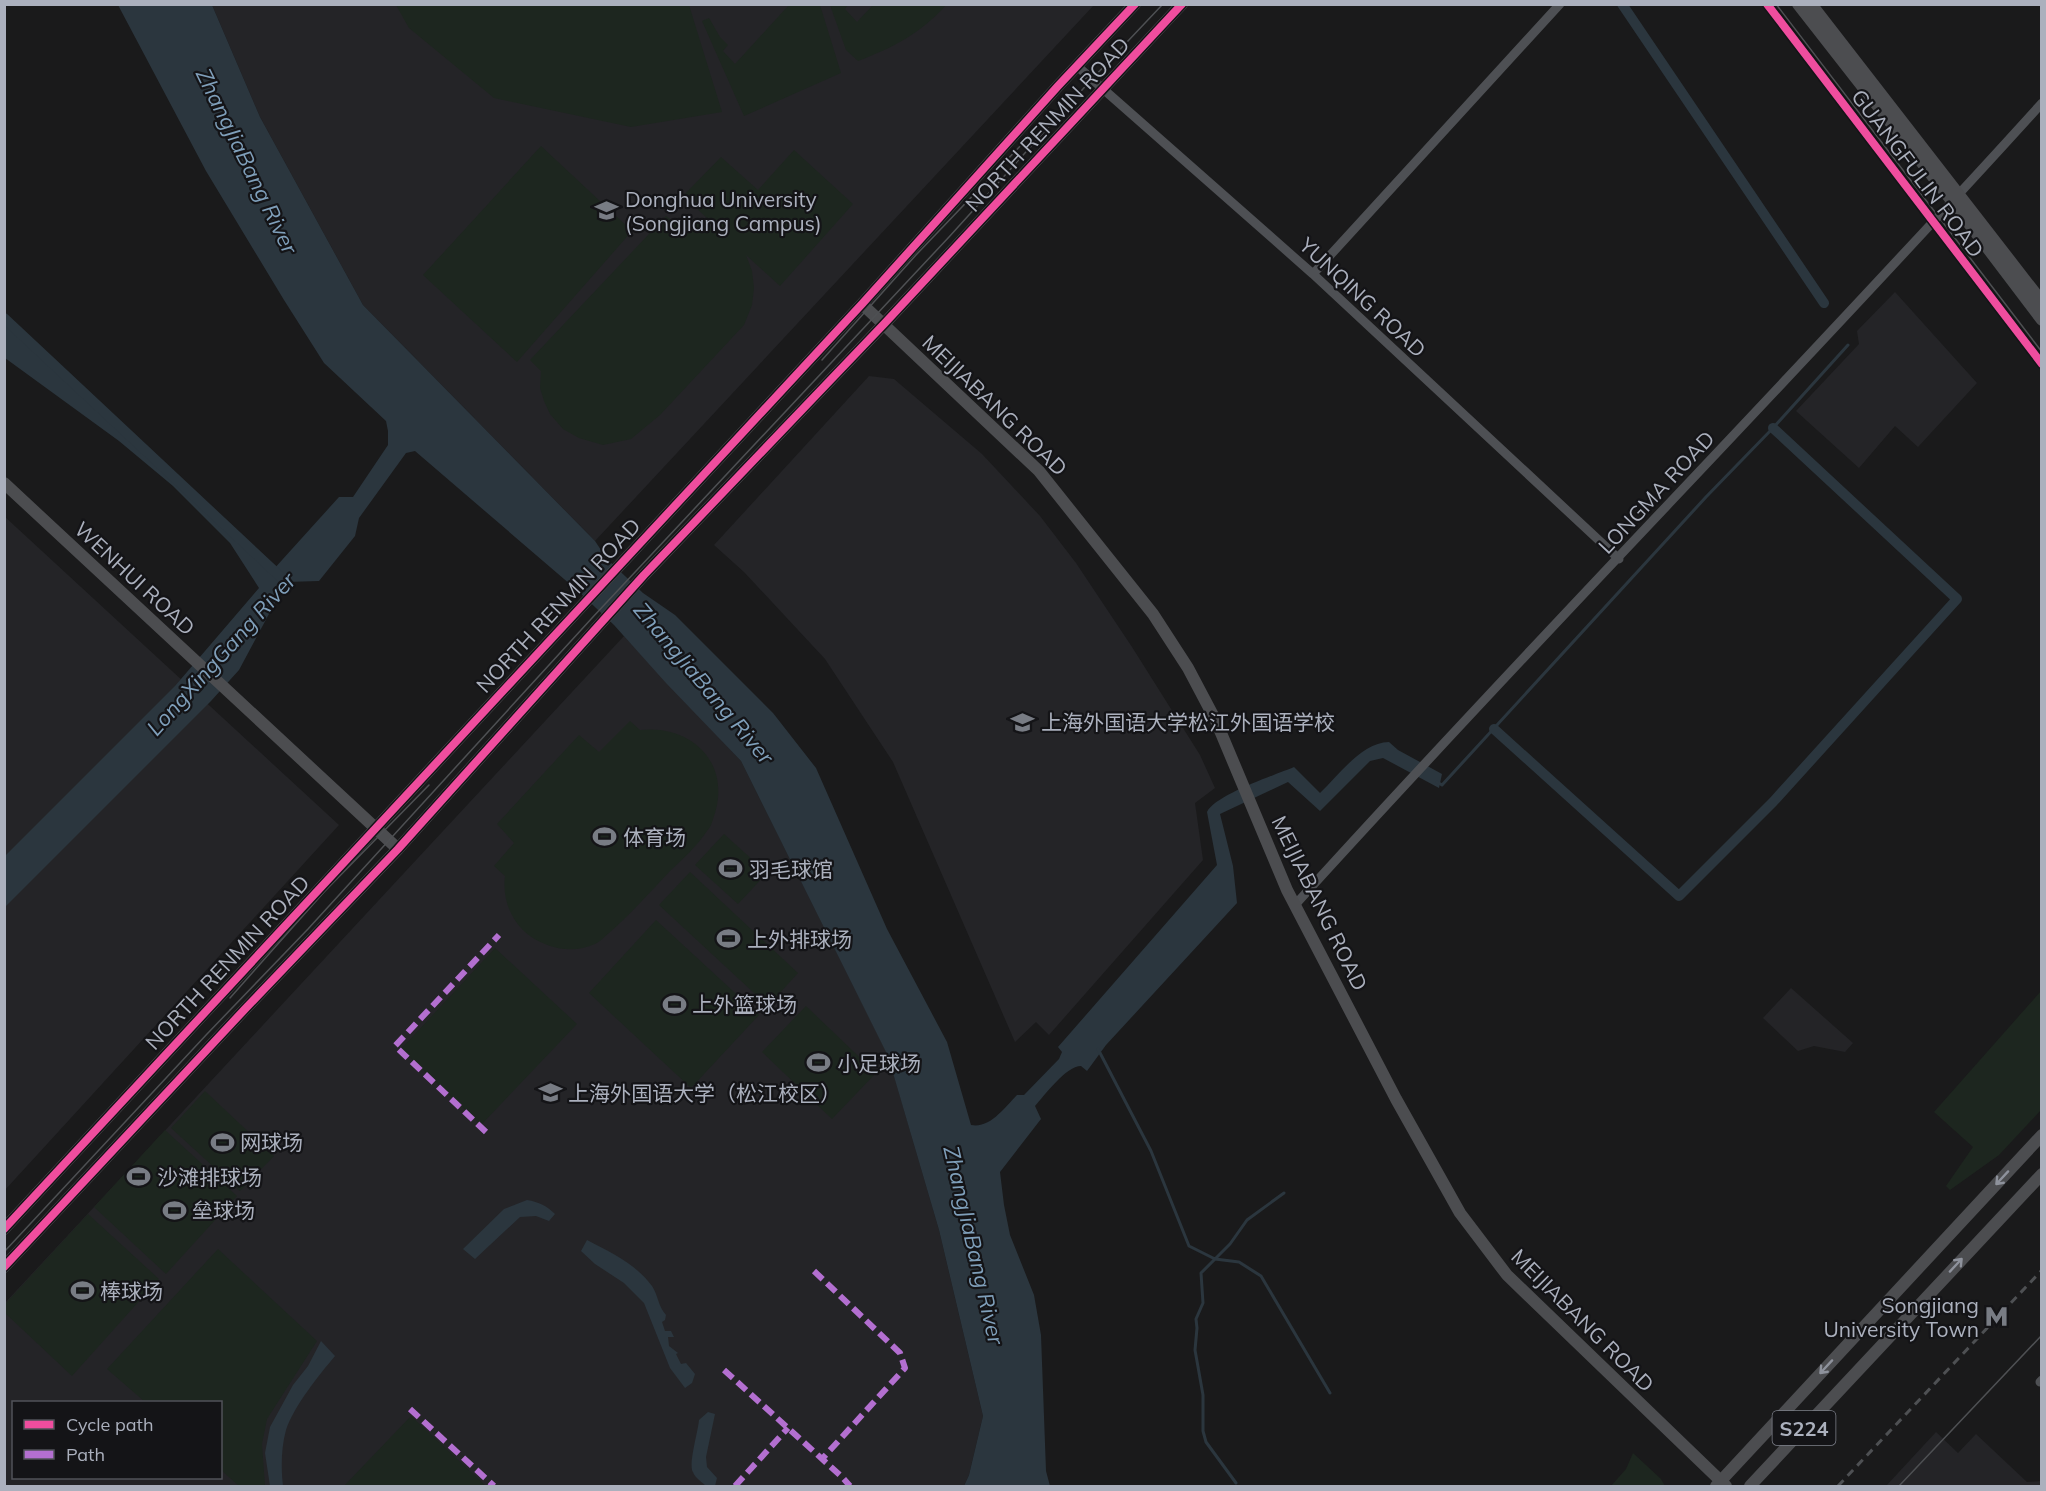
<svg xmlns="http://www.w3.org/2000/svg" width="2046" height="1491" font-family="Mulish,'Noto Sans SC',sans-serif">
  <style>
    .built { fill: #242427; fill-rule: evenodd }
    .green { fill: #1d261f }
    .water { fill: #2b363e }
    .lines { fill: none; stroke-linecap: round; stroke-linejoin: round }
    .stream { stroke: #2b363e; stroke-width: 3 }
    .canal { stroke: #2b363e; stroke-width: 10 }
    .minor { stroke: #4e5054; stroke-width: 9 }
    .major { stroke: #4c4d50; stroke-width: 12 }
    .tram { stroke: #4e5053; stroke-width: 1.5 }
    .rail { stroke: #4e5053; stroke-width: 3; stroke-dasharray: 8 6; stroke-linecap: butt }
    .quiet { stroke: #b36fd0; stroke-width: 6; stroke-dasharray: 12 6; stroke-linecap: butt }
    .cycleway-casing { stroke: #141417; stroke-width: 11 }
    .cycleway { stroke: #ef4d9e; stroke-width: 8 }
    .oneway { stroke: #8e929c }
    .labels { text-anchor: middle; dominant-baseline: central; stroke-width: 4.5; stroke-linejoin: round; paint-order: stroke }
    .shield { fill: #141417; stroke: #7e818b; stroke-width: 1.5 }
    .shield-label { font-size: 20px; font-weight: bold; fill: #abb0bd }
    .street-label { font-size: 21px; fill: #abb0bd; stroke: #141417 }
    .poi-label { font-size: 21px; fill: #abb0bd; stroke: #141417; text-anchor: start }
    .water-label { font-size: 22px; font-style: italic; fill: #7f9fba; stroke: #141417 }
  </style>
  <rect width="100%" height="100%" fill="#1a1a1b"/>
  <path class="built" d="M212 5H1094L595 541 363 305 260 117Z
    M1895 292 1977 383 1918 447 1895 426 1859 468 1796 411 1859 344 1857 331Z
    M869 376 894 379 982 454 1040 516 1076 563 1132 647 1200 755 1215 788 1195 803 1203 860 1049 1035 1036 1022 1015 1042 893 762 825 659 744 572 714 545Z
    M4 516 339 825 5 1190H4Z
    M624 636 741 761 888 1055 939 1230 983 1416 969 1475 964 1486H5L4 1304ZM14 1402H220V1478H14Z
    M1791 988 1853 1043 1845 1052 1814 1046 1798 1051 1763 1018Z
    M1936 1432 1958 1453 1976 1434 2027 1482 2041 1481V1486H1886Z"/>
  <path class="green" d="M396 5H689L722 112 631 127 494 98 409 28Z
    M789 5H820L841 73 744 116 702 21 709 18 720 37 728 45 723 51 735 64Z
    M830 5H848L845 9 857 22 873 5H946C920 34 894 47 858 61L846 50Z
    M541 146 632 231 517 362 423 275Z
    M794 150 853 204 780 286 746 255 752 271 754 288 752 305 744 325 660 415 631 439 603 445 579 438 563 429 550 414 544 401 540 388 541 371 530 360 666 216 676 224 697 223 719 229 683 196 721 157 758 190Z
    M630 721 640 730C694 724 733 766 713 819 712 823 710 828 707 831 697 846 683 859 670 871 650 892 631 914 609 933 605 936 600 942 595 944 573 954 549 949 530 936 511 922 502 899 505 876L494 866 514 843 497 824 579 735 599 752Z
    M724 834 767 873 738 904 695 865Z
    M690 872 798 973 768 1006 659 905Z
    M656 920 759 1015 691 1088 589 993Z
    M495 948 577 1024 481 1125 401 1049Z
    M2041 991V1110L1999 1155 1950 1190 1946 1186 1973 1147 1934 1112Z
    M806 1006 876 1073 832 1119 762 1052Z
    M205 1091 274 1156 240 1191 171 1128Z
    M165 1130 237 1196 166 1274 94 1207Z
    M88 1214 159 1279 72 1376 5 1313V1304Z
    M218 1249 317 1341 267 1419 262 1444 265 1486H239L221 1470 220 1402H145L107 1369Z
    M411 1416 486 1486H344Z
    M1633 1453 1661 1479 1665 1486H1611L1626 1469Z"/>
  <path class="water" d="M118 5H212L260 117 363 305 595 541 607 559 643 593 675 615 773 713 816 768 887 929 947 1042 971 1125C990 1129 1005 1107 1017 1095H1024L1059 1059 1062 1052 1058 1047 1217 865 1207 812C1215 795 1275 775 1294 767L1320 793C1340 774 1361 743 1389 742L1398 750 1442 774 1439 788 1383 758 1370 761 1320 811 1288 782 1220 814 1233 866 1237 903 1106 1045 1087 1071 1081 1066C1066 1066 1045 1095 1035 1106L1041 1119 1000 1172 1004 1205 1010 1235 1034 1295 1041 1335 1046 1471 1050 1486H964L969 1475 983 1416 939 1230 888 1056 741 761 666 683 614 625 578 591 415 451 406 453 359 518 355 536 319 581 286 582 239 670 211 701 5 907V856L175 686 259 588 230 543 173 486 119 441 5 358V322L273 570 339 497H353L388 445V431L386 421 324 363 284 300 206 171Z
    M527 1200C539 1202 547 1206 555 1214L549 1221 536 1216 520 1217 475 1259 463 1249 504 1209Z
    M587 1240C610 1252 636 1264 652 1286 658 1295 658 1306 666 1315L665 1320 662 1322 665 1331H671L674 1337H668L669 1346 678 1353 676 1354 681 1364 686 1363 695 1374 692 1383 685 1388 670 1368 644 1303 624 1283 595 1264 581 1251Z
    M321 1341 335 1356C319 1375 294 1406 286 1430 281 1448 281 1469 283 1486H270L265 1453 270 1427 293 1385 308 1366Z
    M708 1412 715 1414 706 1457 707 1467 717 1478 715 1486H706C702 1482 695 1478 693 1472 688 1465 698 1432 699 1420Z"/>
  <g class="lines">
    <path class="stream" d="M1437 782 1442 785 1706 497 1773 428 1848 345
      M1098 1049 1151 1151 1189 1246 1215 1259 1239 1262 1261 1276 1330 1393
      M1236 1483 1206 1442 1203 1431V1395L1195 1350 1197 1328 1196 1319 1203 1303 1201 1273 1230 1244 1247 1220 1284 1193"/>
    <path class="canal" d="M1622 4 1824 303
      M4 318 286 582
      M1494 729 1679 896 1773 802 1957 599 1773 428"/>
    <path class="minor" d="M1077 66 1313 274 1619 559
      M1313 274 1560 4
      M1295 905C1540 634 1797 374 2042 103
      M2040 1382 2042 1380"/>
    <path class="major" d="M1798 4 1952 201 2042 320
      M1811 4 2042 302
      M862 304 1039 471 1153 614 1188 668 1216 721 1287 890 1396 1099 1460 1213 1507 1275 1726 1486
      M4 483 398 849
      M4 1229 862 304 1058 86 1135 4
      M4 1267 245 1009 398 849 644 575 884 324 1182 4
      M1716 1486 2042 1135
      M1750 1486 2042 1174"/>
    <path class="tram" d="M1776 4 2042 352
      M822 360 916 255 1026 140
      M230 998 324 892 429 785
      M4 1252 207 1034 308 929 592 618 949 237 1092 79 1163 4
      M1899 1486 2042 1335"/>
    <path class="rail" d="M1838 1486 2042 1270"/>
    <path class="quiet" d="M486 1132 395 1046 499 935
      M814 1271 900 1353 905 1368 822 1459
      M724 1370 842 1477 850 1486
      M410 1409 494 1486
      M735 1486 788 1428"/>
    <defs>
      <path id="cycleway" d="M1767 4 2042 364
        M4 1229 862 304 1058 86 1135 4
        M4 1267 245 1009 398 849 644 575 884 324 1182 4"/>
    </defs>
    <use href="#cycleway" class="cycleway-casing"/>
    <use href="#cycleway" class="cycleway"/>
  </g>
  <defs><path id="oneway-shaft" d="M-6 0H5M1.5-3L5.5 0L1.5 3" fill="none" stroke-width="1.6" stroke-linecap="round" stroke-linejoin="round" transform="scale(1.5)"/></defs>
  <g class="oneway">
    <use href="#oneway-shaft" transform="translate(2002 1178) rotate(133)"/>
    <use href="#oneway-shaft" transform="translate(1956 1265) rotate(-47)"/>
    <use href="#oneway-shaft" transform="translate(1826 1367) rotate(133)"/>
  </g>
  <defs>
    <symbol id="university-bare" viewBox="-9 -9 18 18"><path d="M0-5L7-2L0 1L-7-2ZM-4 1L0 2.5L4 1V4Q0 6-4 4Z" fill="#787c84" stroke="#141417" stroke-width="2.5" paint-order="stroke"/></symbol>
    <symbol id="school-bare" viewBox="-9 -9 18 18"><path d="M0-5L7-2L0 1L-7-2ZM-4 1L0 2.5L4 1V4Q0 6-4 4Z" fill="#787c84" stroke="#141417" stroke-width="2.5" paint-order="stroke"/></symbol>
    <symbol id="stadium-bare" viewBox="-9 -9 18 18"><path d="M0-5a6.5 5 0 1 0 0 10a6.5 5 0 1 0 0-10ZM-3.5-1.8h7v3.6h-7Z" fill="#787c84" stroke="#141417" stroke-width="2.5" paint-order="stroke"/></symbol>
    <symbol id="metro-bare" viewBox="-9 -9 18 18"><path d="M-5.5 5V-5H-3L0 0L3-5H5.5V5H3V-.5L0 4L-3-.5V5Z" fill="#787c84" stroke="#141417" stroke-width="2.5" paint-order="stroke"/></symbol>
  </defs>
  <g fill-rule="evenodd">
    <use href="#university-bare" x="590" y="194" width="33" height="33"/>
    <use href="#school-bare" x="1006" y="706" width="33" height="33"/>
    <use href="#stadium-bare" x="588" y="820" width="33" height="33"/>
    <use href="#stadium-bare" x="714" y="852" width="33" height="33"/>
    <use href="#stadium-bare" x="712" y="922" width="33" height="33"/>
    <use href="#stadium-bare" x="658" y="988" width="33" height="33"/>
    <use href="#stadium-bare" x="802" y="1046" width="33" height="33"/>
    <use href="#university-bare" x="534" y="1076" width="33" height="33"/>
    <use href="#stadium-bare" x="206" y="1126" width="33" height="33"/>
    <use href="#stadium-bare" x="122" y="1160" width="33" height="33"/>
    <use href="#stadium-bare" x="158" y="1194" width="33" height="33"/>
    <use href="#stadium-bare" x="66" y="1274" width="33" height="33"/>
    <use href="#metro-bare" x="1980" y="1300" width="33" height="33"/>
  </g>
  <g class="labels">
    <rect class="shield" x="1772.5" y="1411" width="63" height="34" rx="4.5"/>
    <g class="shield-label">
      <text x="1804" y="1428">S224</text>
    </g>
    <g class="street-label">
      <text transform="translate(1047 124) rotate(-47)">NORTH RENMIN ROAD</text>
      <text transform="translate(1918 173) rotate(53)">GUANGFULIN ROAD</text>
      <text transform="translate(1363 297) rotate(43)">YUNQING ROAD</text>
      <text transform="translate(995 405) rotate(44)">MEIJIABANG ROAD</text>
      <text transform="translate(1656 492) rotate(-47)">LONGMA ROAD</text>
      <text transform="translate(135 578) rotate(43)">WENHUI ROAD</text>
      <text transform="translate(558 605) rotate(-47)">NORTH RENMIN ROAD</text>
      <text transform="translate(1320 903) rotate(64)">MEIJIABANG ROAD</text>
      <text transform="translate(227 962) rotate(-47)">NORTH RENMIN ROAD</text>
      <text transform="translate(1583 1320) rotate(45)">MEIJIABANG ROAD</text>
    </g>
    <g class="poi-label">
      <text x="625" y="199">Donghua University<tspan x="625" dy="24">(Songjiang Campus)</tspan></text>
      <text x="1041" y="722">上海外国语大学松江外国语学校</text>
      <text x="623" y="837">体育场</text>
      <text x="749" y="869">羽毛球馆</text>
      <text x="747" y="939">上外排球场</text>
      <text x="692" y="1004">上外篮球场</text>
      <text x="837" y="1063">小足球场</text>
      <text x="568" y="1093">上海外国语大学（松江校区）</text>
      <text x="240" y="1142">网球场</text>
      <text x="157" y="1177">沙滩排球场</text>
      <text x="192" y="1210">垒球场</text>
      <text x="100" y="1291">棒球场</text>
      <text x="1979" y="1305" text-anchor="end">Songjiang<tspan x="1979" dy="24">University Town</tspan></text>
    </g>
    <g class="water-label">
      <text transform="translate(247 161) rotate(64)">ZhangJiaBang River</text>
      <text transform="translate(221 654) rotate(-48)">LongXingGang River</text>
      <text transform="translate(704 683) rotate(50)">ZhangJiaBang River</text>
      <text transform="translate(974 1245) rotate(77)">ZhangJiaBang River</text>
    </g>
  </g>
  <rect width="2046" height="1491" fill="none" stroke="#abb0bd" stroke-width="12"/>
  <rect x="12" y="1401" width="210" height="78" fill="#141417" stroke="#505259" stroke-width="1.5"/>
  <rect x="24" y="1420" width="30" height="9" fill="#ef4d9e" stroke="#505259" stroke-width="1.5"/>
  <text x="66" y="1431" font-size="18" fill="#abb0bd">Cycle path</text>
  <rect x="24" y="1450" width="30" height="9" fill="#b36fd0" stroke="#505259" stroke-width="1.5"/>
  <text x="66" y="1461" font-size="18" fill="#abb0bd">Path</text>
</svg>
